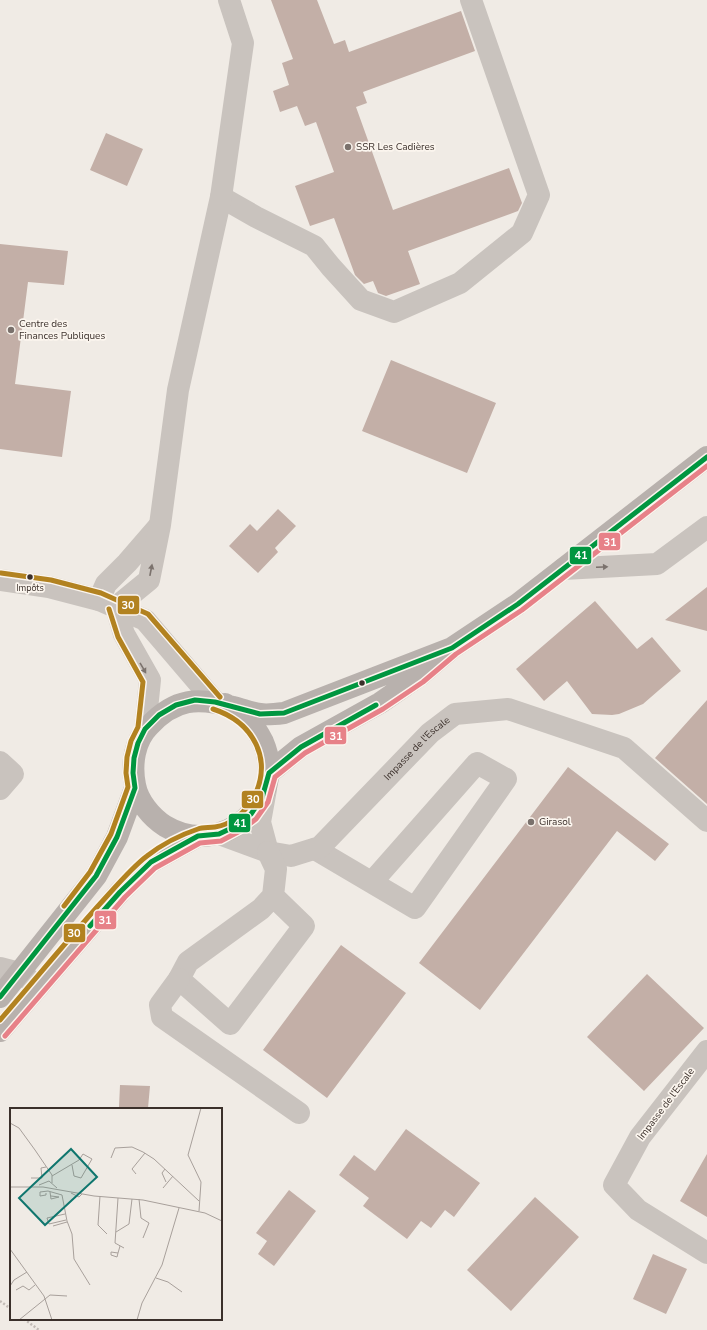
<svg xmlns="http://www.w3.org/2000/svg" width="707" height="1330" font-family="'Nunito Sans',sans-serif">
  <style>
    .building { fill: #c3afa7 }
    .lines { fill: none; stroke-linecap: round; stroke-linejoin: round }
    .path { stroke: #c2bbb6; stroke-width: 2.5; stroke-dasharray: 2 2; stroke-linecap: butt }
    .minor { stroke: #c9c3be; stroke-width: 22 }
    .major { stroke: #b8b1ad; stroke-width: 22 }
    .bus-1-casing { stroke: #fbf5ee; stroke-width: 8 }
    .bus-2-casing { stroke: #fbf5ee; stroke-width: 8 }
    .bus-3-casing { stroke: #fbf5ee; stroke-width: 8 }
    .bus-1 { stroke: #009640; stroke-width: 5 }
    .bus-2 { stroke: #e78188; stroke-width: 5 }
    .bus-3 { stroke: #b28220; stroke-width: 5 }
    .oneway { fill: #7b726d }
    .poi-dot { fill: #7a716c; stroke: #fbf5ee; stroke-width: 1.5 }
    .bus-dot { fill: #3b302b; stroke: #fbf5ee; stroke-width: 1.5 }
    .labels { text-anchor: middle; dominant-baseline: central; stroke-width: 3.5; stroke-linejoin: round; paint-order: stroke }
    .bus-label { font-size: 9px; fill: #3b302b; stroke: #fbf5ee }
    .poi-label { font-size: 10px; fill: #3b302b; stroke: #fbf5ee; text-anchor: start }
    .street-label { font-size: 10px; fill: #3b302b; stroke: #fbf5ee }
    .inset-road { fill: none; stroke: #a8a09b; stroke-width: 1 }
    .view { fill: #0f766e; fill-opacity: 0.15; stroke: #0f766e; stroke-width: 2 }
    .inset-edge { fill: none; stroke: #3b302b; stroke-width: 2 }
    .line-badge { stroke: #fbf5ee; stroke-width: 1.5 }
    .badge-label { font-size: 11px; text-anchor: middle; font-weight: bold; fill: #fff }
  </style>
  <rect width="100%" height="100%" fill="#f0ebe5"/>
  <path class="building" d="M271 0H317L334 44 345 40 349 52 461 11 475 51 363 92 367 103 356 107 393 210 509 168 522 203 518 211 408 251 420 284 386 296 378 293 373 281 364 284 355 275 334 218 310 226 295 186 334 172 316 122 305 126 297 106 280 112 273 91 289 85 282 63 293 59Z
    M106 133 143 149 127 186 90 170Z
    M0 244 68 251 64 285 28 282 15 384 71 391 62 457 0 449Z
    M391 360 496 403 467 473 362 431Z
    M278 509 296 526 275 548 278 552 258 573 229 546 250 524 257 531Z
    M707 587V631L665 620Z
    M595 601 637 649 652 637 681 671 643 704 619 714 612 715 592 714 567 681 544 701 516 669Z
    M707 700V804L655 758Z
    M568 767 669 844 655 861 617 831 480 1010 419 963Z
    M341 945 406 993 327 1098 263 1050Z
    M647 974 704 1028 644 1091 587 1037Z
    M120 1085 150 1086 148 1108 119 1107Z
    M406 1129 480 1183 454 1217 445 1210 431 1228 421 1221 407 1239 363 1206 369 1198 339 1175 354 1155 375 1171Z
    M707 1154V1217L680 1201Z
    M289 1190 316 1211 274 1266 258 1254 267 1241 256 1233Z
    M535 1197 579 1237 511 1311 467 1270Z
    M653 1254 687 1269 666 1314 633 1299Z"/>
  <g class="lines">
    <path class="path" d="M0 1301 11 1309
      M24 1319 39 1330"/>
    <g class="minor">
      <path d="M221 197 256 217 314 246 331 267 361 300 394 312 460 283 522 233 539 195 471 0"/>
      <path d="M563 569 657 564 707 527"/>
      <path d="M0 580 49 587 99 600 145 620 215 702"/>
      <path d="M99 600 106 584 127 563 159 526"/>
      <path d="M116 607 149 580 160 525 178 390 221 197 243 43 229 0"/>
      <path d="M116 607 124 634 150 680 145 729"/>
      <path d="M0 762 13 774 0 789"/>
      <path d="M219 834 268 852 260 822 266 789"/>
      <path d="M315 849 415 908 506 779 477 763 372 882"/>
      <path id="s1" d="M268 852 291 856 320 847 430 733 455 714 508 709 624 748 707 821"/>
      <path d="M268 852 276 869 273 896 261 909 188 962 179 979 230 1024 304 926 273 896"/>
      <path d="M0 968 19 973 39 986"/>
      <path d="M179 979 160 1005 162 1017 299 1113"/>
      <path d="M707 1051 640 1137 614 1185 638 1210 707 1253"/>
    </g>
    <path class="major" d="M225 704C231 708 238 711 243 715 252 722 258 732 263 742 289 802 221 860 165 826 151 817 138 801 135 785 131 765 134 741 149 726 175 698 198 697 233 707 242 709 251 713 260 714 267 715 276 714 284 713L452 648
      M269 773 301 747 380 703 419 676 452 648 518 604 707 457
      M0 997 96 876 117 837 135 788
      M0 1031 120 892 151 862 198 836"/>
    <defs>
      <path id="bus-1" d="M90 926 120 892 151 862 198 836 219 834 236 826 251 814 262 798 269 773 301 747 376 705
        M0 997 96 876 117 837 135 788 133 773 134 758 138 743 145 729 159 715 176 705 195 700 215 702 260 714 284 713 452 648 518 604 707 457"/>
      <path id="bus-2" d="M5 1036 125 897 155 868 200 843 221 841 240 831 256 819 268 802 275 777 305 753 383 709 423 682 456 654 522 610 707 466"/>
      <path id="bus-3" d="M1 573 51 580 101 593 148 614 220 697
        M64 906 90 872 111 834 128 787 126 773 127 757 131 741 138 727 143 682 118 637 109 609
        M0 1020C33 982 65 943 98 906 112 891 131 868 147 856 161 845 180 835 198 829 203 827 209 828 215 827 231 825 245 812 253 799 274 759 253 722 213 709"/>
    </defs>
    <use href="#bus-1" class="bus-1-casing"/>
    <use href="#bus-2" class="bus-2-casing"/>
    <use href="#bus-3" class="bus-3-casing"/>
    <use href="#bus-1" class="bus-1"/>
    <use href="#bus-2" class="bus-2"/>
    <use href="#bus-3" class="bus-3"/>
  </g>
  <defs><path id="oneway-solid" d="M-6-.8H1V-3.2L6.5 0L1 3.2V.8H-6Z"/></defs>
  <g class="oneway">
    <use href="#oneway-solid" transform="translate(602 567) rotate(-3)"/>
    <use href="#oneway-solid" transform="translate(151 570) rotate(-79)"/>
    <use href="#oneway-solid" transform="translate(143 668) rotate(60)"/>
  </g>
  <g class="poi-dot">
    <circle cx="348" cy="147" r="4"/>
    <circle cx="11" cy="330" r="4"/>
    <circle cx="531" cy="822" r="4"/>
  </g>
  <g class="bus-dot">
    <circle cx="30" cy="577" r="3.5"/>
    <circle cx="362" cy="683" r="3.5"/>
  </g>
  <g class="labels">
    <g class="bus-label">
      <text x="30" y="588">Impôts</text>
    </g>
    <g class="poi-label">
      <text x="356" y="147">SSR Les Cadières</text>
      <text x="19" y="324">Centre des<tspan x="19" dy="12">Finances Publiques</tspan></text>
      <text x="539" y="822">Girasol</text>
    </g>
    <g class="street-label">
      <text stroke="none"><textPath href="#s1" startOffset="192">Impasse de l'Escale</textPath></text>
      <text transform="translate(666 1104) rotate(-53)">Impasse de l'Escale</text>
    </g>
  </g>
  <g transform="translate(10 1108)">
    <rect width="212" height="212" fill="#f0ebe5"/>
    <path class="inset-road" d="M0 15 9 20 25 42 42 67V75M101 50 105 40 122 39 133 44 144 51 189 93M155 61 152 65 156 74M126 66 122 61 135 45M42 68 69 52 73 46 82 51 71 70 64 68 62 57M21 70H32L31 60 36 59M29 77 39 73 47 80M0 79H33L84 88 133 92 195 105 212 113M153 80 163 68M40 84 41 91 49 89 41 88M36 85V87L30 88V84L38 83 52 87 57 113 62 126 64 151 80 177M61 85 69 89 72 86M90 88 88 117 97 126M108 90 105 135 114 140M129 91 131 110 139 115 133 130M189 103 191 74 178 47 191 0M55 106 37 110 39 116 56 112M43 118 57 114M106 124 119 116 122 91M0 141 34 188 42 212M108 145 101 144V147L107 149 108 145 110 138M146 170 158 174 172 184M0 178 4 172 17 164M6 182 13 178 19 182 25 177M9 212 40 187 57 188M127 212 132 195 152 157 169 100"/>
    <path class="view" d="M61 41 87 69 35 117 9 90Z"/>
    <rect width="212" height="212" class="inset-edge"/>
  </g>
  <g class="line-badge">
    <rect x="598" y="532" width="23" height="19" rx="4" fill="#e78188"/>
    <rect x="569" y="546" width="23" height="19" rx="4" fill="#009640"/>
    <rect x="117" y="595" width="23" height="20" rx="4" fill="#b28220"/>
    <rect x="324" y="726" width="23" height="19" rx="4" fill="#e78188"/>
    <rect x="241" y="790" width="23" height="19" rx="4" fill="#b28220"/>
    <rect x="228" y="813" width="23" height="20" rx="4" fill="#009640"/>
    <rect x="94" y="910" width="23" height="20" rx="4" fill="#e78188"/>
    <rect x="63" y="923" width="23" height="20" rx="4" fill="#b28220"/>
  </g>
  <g class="badge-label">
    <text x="610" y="546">31</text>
    <text x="581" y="559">41</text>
    <text x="128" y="609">30</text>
    <text x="336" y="740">31</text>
    <text x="253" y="803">30</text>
    <text x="240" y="827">41</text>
    <text x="105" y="924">31</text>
    <text x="74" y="937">30</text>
  </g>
</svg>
